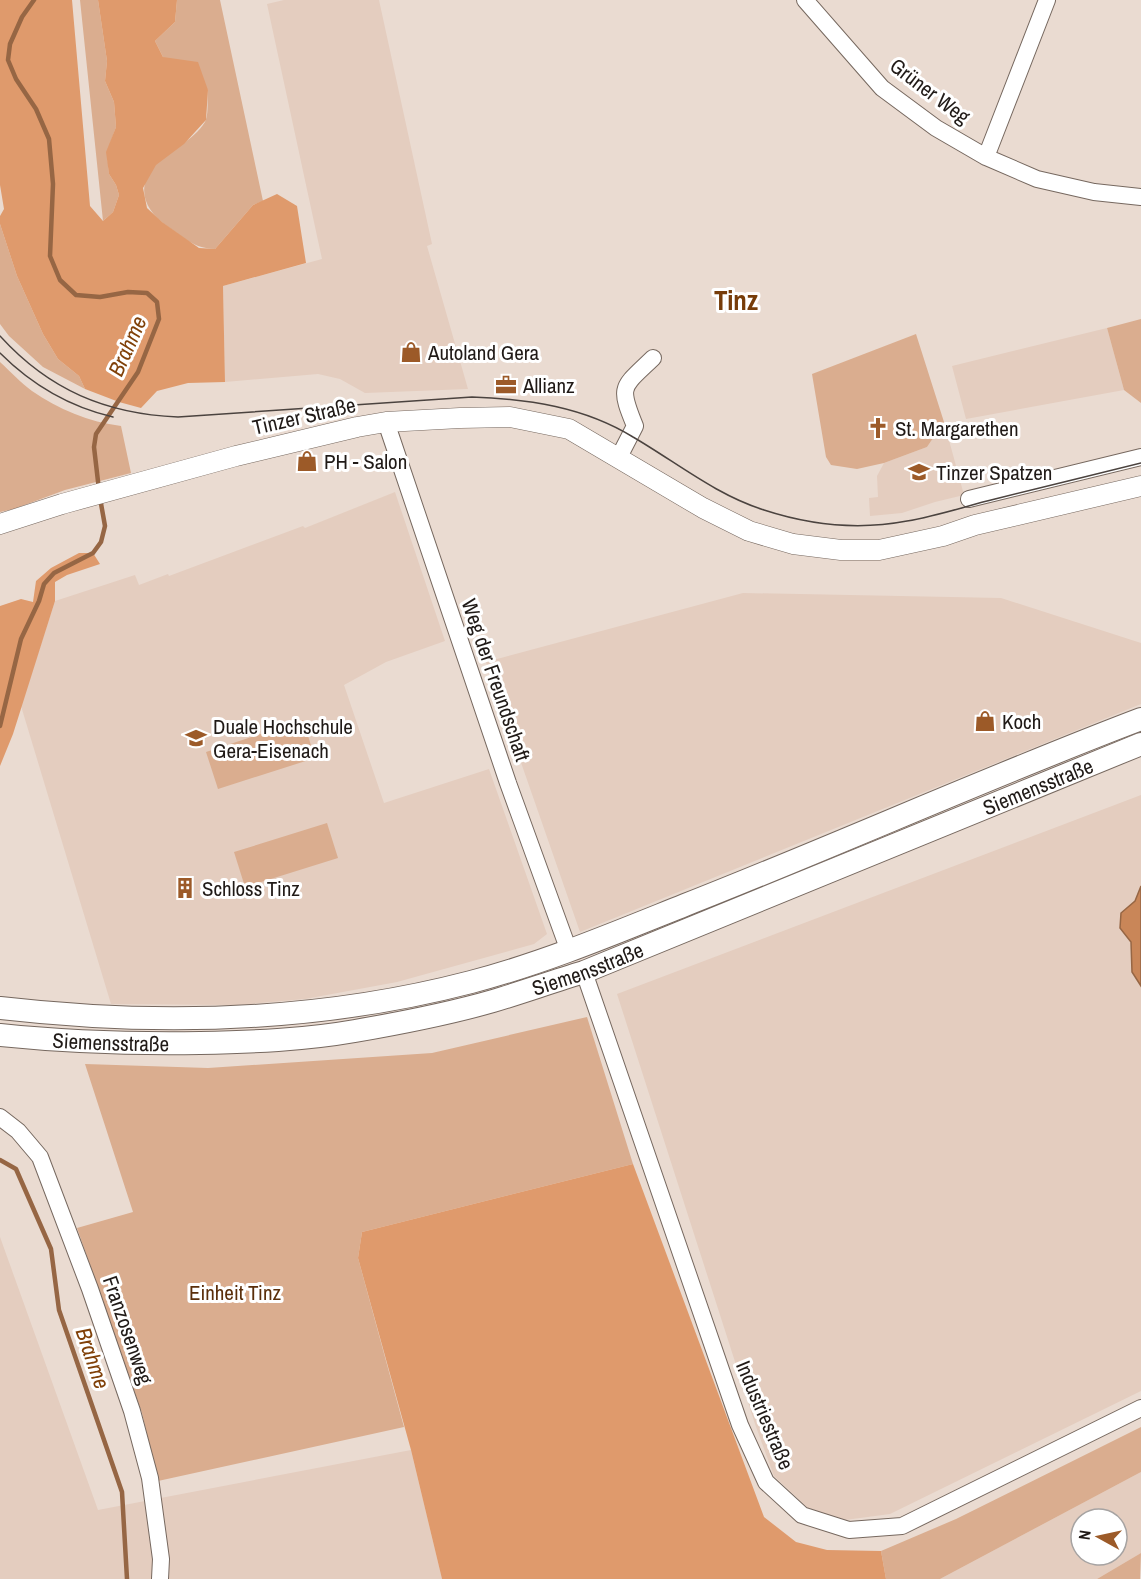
<svg xmlns="http://www.w3.org/2000/svg" width="1141" height="1579" font-family="'Archivo Narrow',sans-serif">
  <style>
    .built { fill: #e4cdbf; fill-rule: evenodd }
    .green { fill: #daad8f }
    .forest { fill: #df9a6c }
    .water { fill: #c98658; stroke: #966644; stroke-width: 1.5 }
    .lines { fill: none; stroke-linecap: round; stroke-linejoin: round }
    .stream { stroke: #966644; stroke-width: 4.5 }
    .minor-casing { stroke: #76685f; stroke-width: 18 }
    .tertiary-casing { stroke: #76685f; stroke-width: 21 }
    .secondary-casing { stroke: #76685f; stroke-width: 24 }
    .minor { stroke: #fff; stroke-width: 16 }
    .tertiary { stroke: #fff; stroke-width: 20 }
    .secondary { stroke: #fff; stroke-width: 22 }
    .tram { stroke: #4b433f; stroke-width: 1.5 }
    .labels { text-anchor: middle; dominant-baseline: central; stroke-width: 6; stroke-linejoin: round; paint-order: stroke }
    .street-label { font-size: 21px; fill: #201a17; stroke: #fff }
    .poi-label { font-size: 21px; fill: #201a17; stroke: #fff; text-anchor: start }
    .park-label { font-size: 21px; fill: #5a2e0a; stroke: #fff }
    .water-label { font-size: 22px; font-style: italic; fill: #804109; stroke: #fff }
    .district-label { font-size: 27px; font-weight: bold; fill: #773c09; stroke: #fff }
  </style>
  <rect width="100%" height="100%" fill="#eadbd1"/>
  <path class="built" d="M284 0H379L432 244 427 246 468 389 365 393 340 379 318 374 225 382 223 286 322 259 267 4Z
    M1107 328 1124 390 966 419 952 366Z
    M944 422 964 495 935 502 902 513 870 516 869 498 878 497 877 476 884 463 927 447Z
    M395 492 445 641 386 662 344 685 384 803 489 769 547 934 534 944 397 982 305 999 238 1005 111 1004 21 706 55 601 135 575 139 585 168 574 169 576 303 526 305 528Z
    M743 593 1001 598 1141 643V704L580 932 486 662Z
    M1141 795V1391L890 1514 845 1520 808 1508 774 1476 755 1424 617 994Z
    M0 1237 98 1510 411 1450 442 1579H0Z
    M1141 1472V1553L1097 1579H940ZM1081 1519H1117V1555H1081Z"/>
  <path class="green" d="M80 0H98L107 61 105 81 114 102 116 127 107 152 109 174 116 185 119 195 113 212 103 221Z
    M177 0H220L263 201 253 205 215 249C193 248 185 238 167 226 144 210 135 187 156 164 171 149 193 141 205 122 209 114 207 99 208 90L163 57 155 41 175 22Z
    M0 224 17 276 43 334 58 359 79 376 85 389 43 367 9 336 0 324Z
    M1141 319V403L1124 390 1107 328Z
    M916 334 944 422 927 447 884 463 857 469 831 465 826 457 812 374Z
    M0 362C11 372 21 383 32 391 58 409 89 422 121 426L131 473 65 490 14 509 0 512Z
    M303 720 315 758 218 789 206 752Z
    M327 823 338 858 245 887 234 852Z
    M587 1017 633 1164 362 1232 358 1258 404 1427 158 1481 142 1413 77 1228 133 1212 85 1064 208 1068 432 1053Z
    M1141 1427V1472L940 1579H886L881 1551 956 1519Z
    M1141 1553 1140 1579H1097Z"/>
  <path class="forest" d="M0 0H72L90 206 103 221 113 212 119 195 116 185 109 174 106 152 116 127 114 102 105 81 107 61 98 0H177L175 22 155 41 163 57 198 62 208 90 206 120 184 144 156 165 143 188 147 208 162 222 199 248 215 249 253 205 277 194 297 206 306 263 223 286 225 382 188 383 157 391 141 408 119 402 85 389 79 376 58 359 43 334 17 276 0 224V216L4 209 0 185Z
    M79 553H93L100 564 67 575 55 582V601L13 734 0 766V606L21 599 33 602 36 581 51 568Z
    M633 1164 764 1517 796 1542 827 1550 881 1551 886 1579H442L411 1450 358 1258 362 1232Z"/>
  <path class="water" d="M1141 886V986L1132 972 1131 942 1120 928 1121 913 1135 901Z"/>
  <g class="lines">
    <path class="stream" d="M34 0 22 17 10 44 8 60 16 79 36 109 49 139 53 184 50 256 60 280 76 295 100 297 128 292 147 293 157 302 159 319 138 372 96 434 94 447 99 490
      M0 726 21 639 39 601 44 584 54 573 93 553 101 542 105 526 100 498
      M0 1160 16 1169 51 1249 59 1310 122 1492 127 1579"/>
    <defs>
      <path id="minor" d="M805 0 882 88 936 128 986 157 1037 179 1094 192 1141 197
        M986 157 1047 0
        M386 422 508 783 569 951
        M619 457 635 426C618 385 622 388 653 358
        M969 499 1141 457
        M584 972 740 1425 766 1482 802 1515 849 1530 902 1526 1141 1408
        M0 1117 18 1131 40 1157 90 1289 132 1411 150 1478 161 1559 160 1579"/>
      <path id="tertiary" d="M0 524 62 504 236 456 357 427 386 422 460 418 510 417 569 429 703 508 749 531 793 544 841 550H879L943 536 975 525 1141 486"/>
      <g id="secondary">
        <path d="M0 1008C156 1026 318 1022 471 982 544 963 615 933 685 905 838 845 988 777 1141 719"/>
        <path id="s1" d="M0 1035C67 1042 133 1044 200 1043 252 1042 304 1040 355 1031 401 1023 448 1014 493 1001 523 992 554 981 584 972L1141 744"/>
      </g>
    </defs>
    <use href="#minor" class="minor-casing"/>
    <use href="#tertiary" class="tertiary-casing"/>
    <use href="#secondary" class="secondary-casing"/>
    <use href="#minor" class="minor"/>
    <use href="#tertiary" class="tertiary"/>
    <use href="#secondary" class="secondary"/>
    <path class="tram" d="M0 336C49 390 106 414 178 417L472 397C529 399 584 407 633 437 676 462 716 495 764 510 810 525 860 530 907 521 937 516 966 506 995 499 1044 487 1092 475 1141 463
      M0 353C31 384 70 407 113 417"/>
  </g>
  <defs>
    <symbol id="shop-bare" viewBox="-9 -9 18 18"><path d="M-5-2.5h2.3a2.7 3.5 0 0 1 5.4 0H5L5.5 6h-11ZM-1.5-2.5h3a1.5 2.3 0 0 0-3 0Z" fill="#9c5a28" stroke="#fff" stroke-width="2.5" paint-order="stroke"/></symbol>
    <symbol id="office-bare" viewBox="-9 -9 18 18"><path d="M-6-3h4V-5.5h4V-3h4V5H-6ZM-1-4.5V-3h2v-1.5ZM-6 0V1H6V0Z" fill="#9c5a28" stroke="#fff" stroke-width="2.5" paint-order="stroke"/></symbol>
    <symbol id="church-bare" viewBox="-9 -9 18 18"><path d="M-1.2-6h2.4v3.5h3.3v2.4h-3.3V6h-2.4V-.1h-3.3v-2.4h3.3Z" fill="#9c5a28" stroke="#fff" stroke-width="2.5" paint-order="stroke"/></symbol>
    <symbol id="school-bare" viewBox="-9 -9 18 18"><path d="M0-5L7-2L0 1L-7-2ZM-4 1L0 2.5L4 1V4Q0 6-4 4Z" fill="#9c5a28" stroke="#fff" stroke-width="2.5" paint-order="stroke"/></symbol>
    <symbol id="university-bare" viewBox="-9 -9 18 18"><path d="M0-5L7-2L0 1L-7-2ZM-4 1L0 2.5L4 1V4Q0 6-4 4Z" fill="#9c5a28" stroke="#fff" stroke-width="2.5" paint-order="stroke"/></symbol>
    <symbol id="building-bare" viewBox="-9 -9 18 18"><path d="M-4-6H4V6H1V3H-1V6H-4ZM-2.5-4.3h1.7v1.8h-1.7ZM.8-4.3h1.7v1.8H.8ZM-2.5-1h1.7V.8h-1.7ZM.8-1h1.7V.8H.8Z" fill="#9c5a28" stroke="#fff" stroke-width="2.5" paint-order="stroke"/></symbol>
  </defs>
  <g fill-rule="evenodd">
    <use href="#shop-bare" x="396" y="337" width="30" height="30"/>
    <use href="#office-bare" x="491" y="370" width="30" height="30"/>
    <use href="#church-bare" x="863" y="413" width="30" height="30"/>
    <use href="#shop-bare" x="292" y="446" width="30" height="30"/>
    <use href="#school-bare" x="904" y="457" width="30" height="30"/>
    <use href="#shop-bare" x="970" y="706" width="30" height="30"/>
    <use href="#university-bare" x="181" y="723" width="30" height="30"/>
    <use href="#building-bare" x="170" y="873" width="30" height="30"/>
  </g>
  <g class="labels">
    <g class="street-label">
      <text transform="translate(930 91) rotate(37)">Grüner Weg</text>
      <text transform="translate(304 416) rotate(-13)">Tinzer Straße</text>
      <text transform="translate(496 680) rotate(71)">Weg der Freundschaft</text>
      <text stroke="none"><textPath href="#s1" startOffset="1083">Siemensstraße</textPath></text>
      <text stroke="none"><textPath href="#s1" startOffset="597">Siemensstraße</textPath></text>
      <text stroke="none"><textPath href="#s1" startOffset="111">Siemensstraße</textPath></text>
      <text transform="translate(128 1330) rotate(71)">Franzosenweg</text>
      <text transform="translate(765 1415) rotate(67)">Industriestraße</text>
    </g>
    <g class="poi-label">
      <text x="428" y="352">Autoland Gera</text>
      <text x="523" y="385">Allianz</text>
      <text x="895" y="428">St. Margarethen</text>
      <text x="324" y="461">PH - Salon</text>
      <text x="936" y="472">Tinzer Spatzen</text>
      <text x="1002" y="721">Koch</text>
      <text x="213" y="726">Duale Hochschule<tspan x="213" dy="24">Gera-Eisenach</tspan></text>
      <text x="202" y="888">Schloss Tinz</text>
    </g>
    <g class="park-label">
      <text x="235" y="1292">Einheit Tinz</text>
    </g>
    <g class="water-label">
      <text transform="translate(127 346) rotate(-66)">Brahme</text>
      <text transform="translate(93 1358) rotate(71)">Brahme</text>
    </g>
    <g class="district-label">
      <text x="736" y="300">Tinz</text>
    </g>
  </g>
  <g transform="translate(1099 1537) rotate(278)"><circle r="28" fill="#ffffff" stroke="#a6a3a2" stroke-width="1.5"/>
  <path d="M0-4.5L10 22L0 15L-10 22Z" fill="#9c5a28"/>
  <text y="-9" font-size="16" font-weight="bold" text-anchor="middle" fill="#201a17">N</text>
  </g>
</svg>
